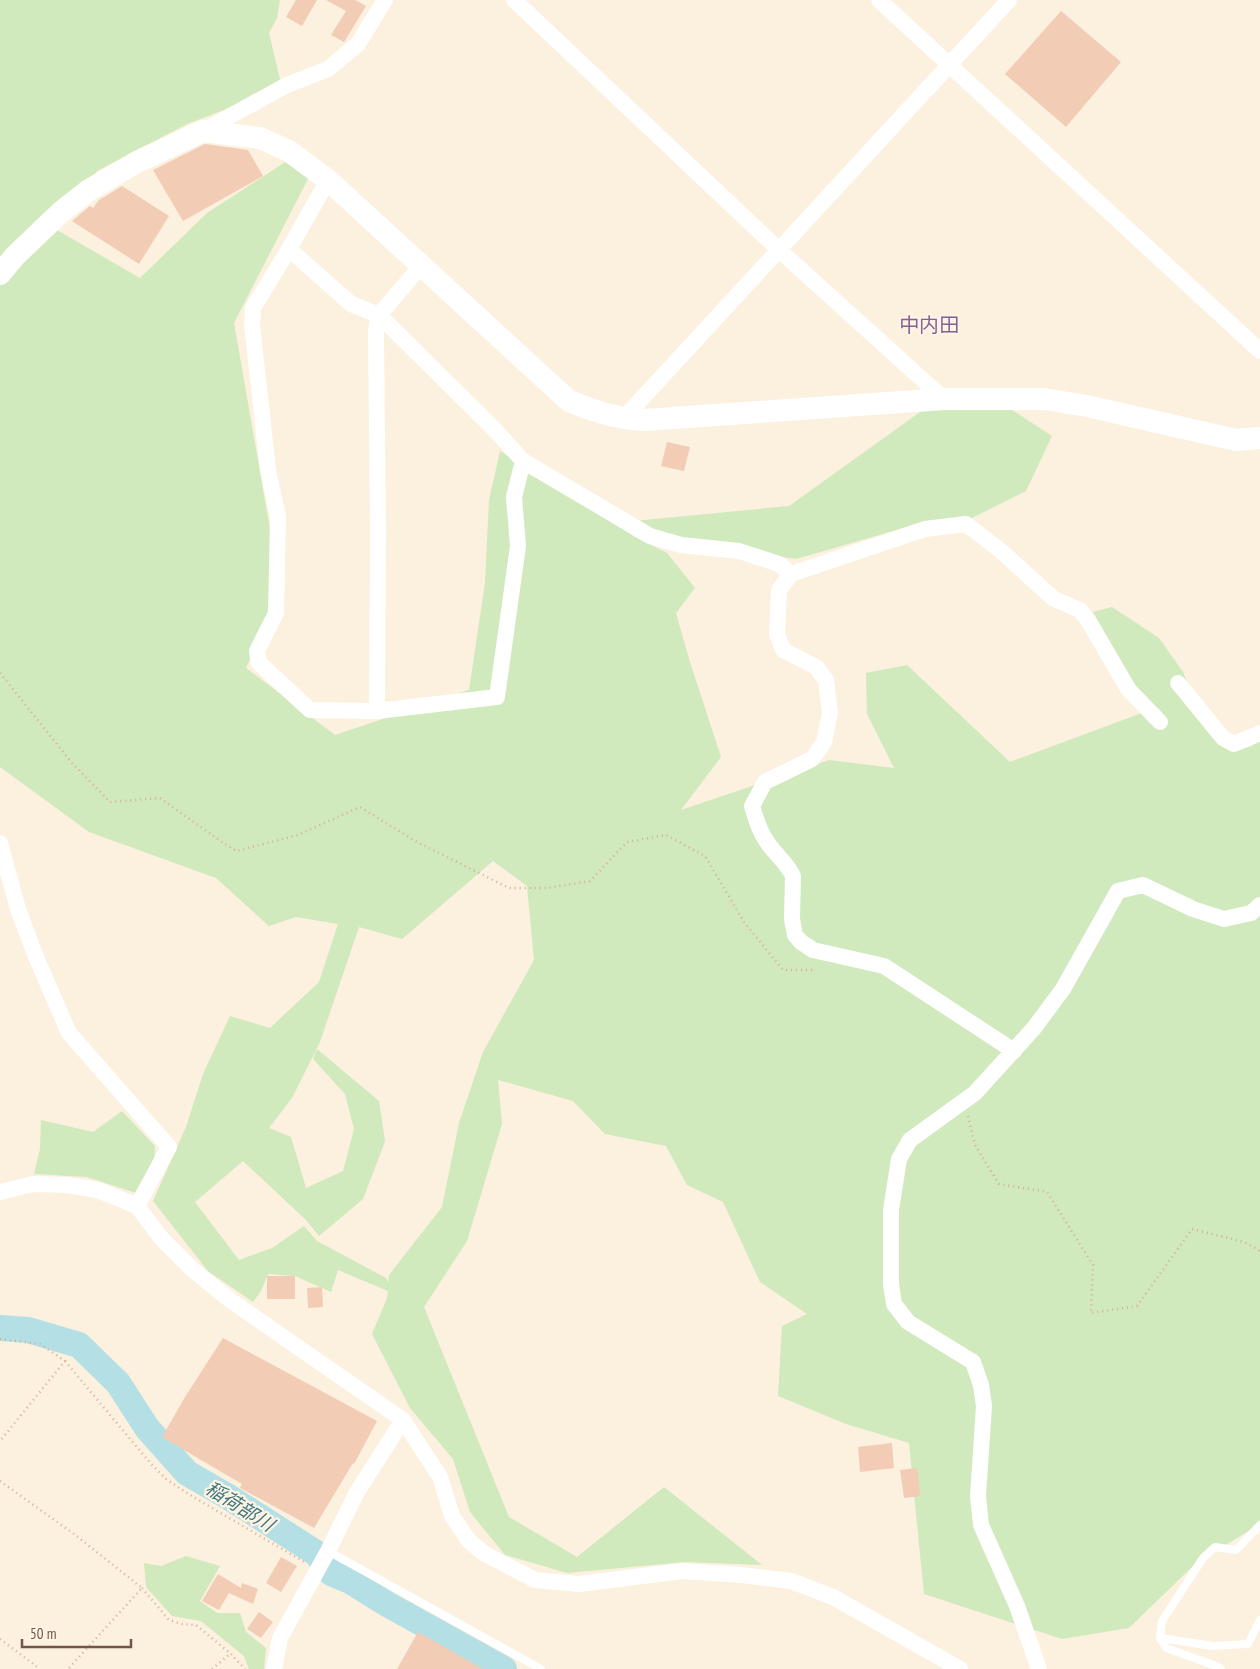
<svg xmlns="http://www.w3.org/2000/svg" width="1260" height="1669" font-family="'PT Sans Narrow','Noto Sans JP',sans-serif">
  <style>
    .green { fill: #d0e9bd; fill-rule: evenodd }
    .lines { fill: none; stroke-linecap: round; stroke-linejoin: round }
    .river { stroke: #b3dfe5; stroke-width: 26 }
    .building { fill: #f2ccb5 }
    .path { stroke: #d6af99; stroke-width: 2.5; stroke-dasharray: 1 4; stroke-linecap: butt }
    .lane { stroke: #fff; stroke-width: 8 }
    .street { stroke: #fff; stroke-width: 16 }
    .secondary { stroke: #fff; stroke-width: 22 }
    .labels { text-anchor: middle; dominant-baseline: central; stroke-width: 4.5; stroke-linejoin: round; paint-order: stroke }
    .water-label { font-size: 19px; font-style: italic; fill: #3d767f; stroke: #fff4e4 }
    .quarter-label { font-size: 20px; fill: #836196; stroke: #fff4e4 }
  </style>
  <rect width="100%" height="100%" fill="#fcf0de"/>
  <path class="green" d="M0 0H280L277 18 269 33 280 80 242 103 187 124 97 171 57 230 140 278 207 213 290 159 310 175 234 323 271 535V610L246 668 335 735 469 690 485 583 489 500 500 451 610 520 633 536 667 553 695 588 676 613 689 659 721 757 681 810 829 760 894 768 867 714 866 673 907 665 1010 762 1150 710 1093 612 1112 607 1159 638 1183 672 1208 731 1227 749 1250 747 1260 740V1524L1196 1563 1129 1628 1062 1639 924 1594 909 1443 846 1424 778 1396 782 1326 807 1314 760 1282 723 1202 687 1185 666 1146 605 1134 573 1101 498 1080 502 1124 467 1241 424 1307 509 1517 577 1557 664 1487 762 1565 685 1562 567 1573 505 1555 470 1512 453 1459 410 1408 372 1334 387 1298 388 1291 338 1270 331 1292 295 1276 268 1274 261 1291 253 1302 208 1271 153 1201 186 1127 203 1074 230 1016 270 1028 319 982 338 924 296 917 269 926 216 878 89 832 0 767ZM493 861 527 886 534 960 483 1052 459 1123 442 1207 389 1275 388 1283 386 1278 317 1241 304 1226 272 1248 239 1260 195 1202 243 1161 306 1220 319 1236 363 1199 383 1147 385 1141 379 1101 317 1049 313 1059 345 1094 354 1129 343 1171 306 1188 291 1137 269 1128 292 1098 320 1042 359 927 402 939Z
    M1009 408 1052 436 1026 491 968 520H931L796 559 679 541 634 521 789 506 923 410Z
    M122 1111 155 1146 154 1162 136 1193 87 1177 34 1174 40 1149 41 1120 93 1132Z
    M186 1556 220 1566 200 1601 217 1613H240L246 1632 266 1648 264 1669H249L244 1656 201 1621 172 1616 146 1587 144 1563 161 1566Z"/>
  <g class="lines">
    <path class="river" d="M0 1328 28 1330 79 1345 118 1383 147 1428 187 1473 227 1496 316 1553 331 1573 350 1581 387 1604 504 1669"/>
  </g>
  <path class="building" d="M296 0H317L302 26 286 17Z
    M326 0H355L366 6 344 42 331 35 346 11Z
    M1061 11 1121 62 1066 127 1005 74Z
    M205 144 248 150 263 176 183 221 153 170Z
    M122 186 169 216 139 264 72 221 90 206 93 208 99 200Z
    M667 442 690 447 684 471 661 466Z
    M267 1276H295V1299H267Z
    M322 1287 323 1307 308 1308 307 1288Z
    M223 1338 377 1421 354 1464 353 1463 314 1528 240 1488 242 1484 162 1437 185 1397Z
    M892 1443 894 1468 860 1472 858 1447Z
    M917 1468 920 1496 904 1498 900 1470Z
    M281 1557 297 1566 281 1592 266 1583Z
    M218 1574 241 1588 242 1583 258 1589 253 1604 229 1593 219 1610 202 1601Z
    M259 1612 273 1622 261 1638 247 1629Z
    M418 1632 483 1669H397Z"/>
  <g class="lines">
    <path class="path" d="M0 673 72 763 110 802 160 798 222 842 236 851 298 835 360 807 415 841 509 888H547L590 881 627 842 666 835 705 856 744 922 783 970H816
      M968 1116 975 1145 999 1184 1047 1192 1093 1265 1091 1313 1137 1306 1192 1229 1244 1242 1260 1251
      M0 1339 40 1344 65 1361 0 1441
      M65 1361 151 1464 166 1479 190 1495 306 1563
      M0 1481 74 1534 142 1588 68 1669
      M142 1588 169 1620 182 1624 196 1625 231 1654 245 1669
      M0 1639 40 1669
      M212 1669 230 1654"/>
    <path class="lane" d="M328 1551 541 1669
      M1160 1638 1213 1646 1248 1644 1260 1620
      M1221 1669 1219 1667 1166 1648 1160 1638 1162 1621 1203 1558 1215 1547 1236 1550 1260 1525"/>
    <path class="street" d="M514 0 779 250 944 399
      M879 0 1260 351
      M203 131 287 85 328 69 358 44 385 0
      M328 180 289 249 253 308 252 325 268 470 278 517 276 613 257 651 259 663 310 710 377 711 497 697 518 546 514 497 523 461
      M289 249 351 304 379 315 496 431 523 461 650 536 681 545 739 551 779 564 791 574
      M623 419 1009 0
      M1178 683 1223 738 1234 744 1260 733
      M377 711 378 529 376 330 379 315 421 266
      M0 843 18 909 36 957 69 1033 169 1147 137 1206
      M1014 1051 884 966 813 950 801 942 795 935 792 919 793 876C787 863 775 854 767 842 759 831 756 819 752 806L765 782 812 759 824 742 830 713 826 680 816 667 783 650 777 634 779 590 791 574 925 529 966 524 1001 551 1054 599 1080 610 1089 622 1128 689 1160 722
      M0 1192 33 1184 67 1185 98 1190 137 1206 161 1238 193 1270 230 1300 403 1420 440 1477 452 1516 469 1541 485 1554 535 1580 579 1584 682 1571 742 1575 791 1581 833 1597 960 1669
      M274 1669 280 1638 328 1551 357 1492 403 1420
      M1039 1669 1017 1606 981 1525 978 1496 984 1406 981 1385 973 1362 908 1322 894 1304 891 1284V1210L899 1159 910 1140 975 1093 1034 1028 1063 989 1118 891 1143 885 1193 909 1224 919 1251 913 1260 905"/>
    <path class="secondary" d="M0 274 15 256 61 212 89 190 137 162 203 131 260 138 289 151 328 180 569 401C594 411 617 419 644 420L944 399H1044L1087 406 1236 440 1260 438"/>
  </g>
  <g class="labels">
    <g class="water-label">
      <text transform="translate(240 1506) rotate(32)">稲荷部川</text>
    </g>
    <g class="quarter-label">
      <text x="929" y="325">中内田</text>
    </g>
  </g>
  <path d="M22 1639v8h109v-8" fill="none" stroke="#725546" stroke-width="2.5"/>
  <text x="30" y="1639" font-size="15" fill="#725546" stroke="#fff4e4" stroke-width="4" paint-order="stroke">50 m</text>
</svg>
